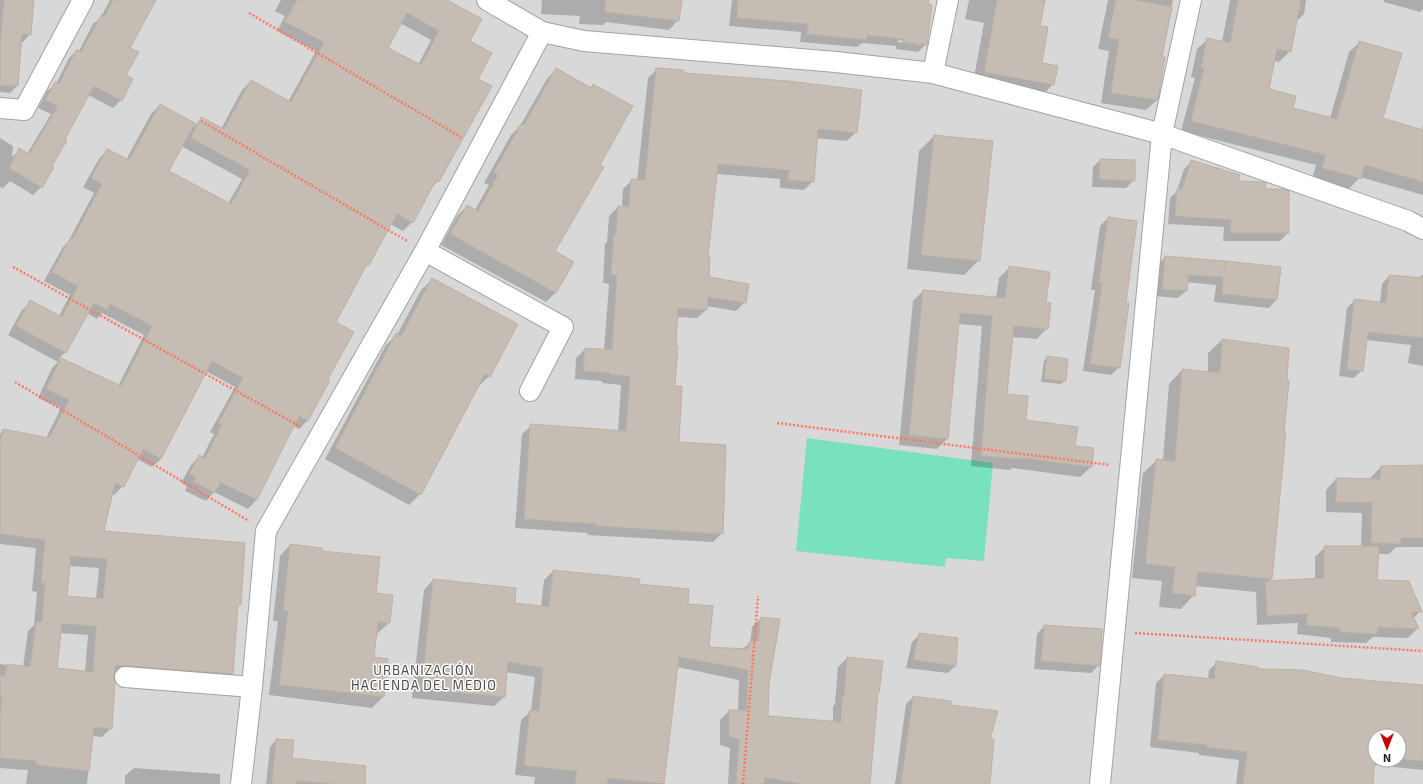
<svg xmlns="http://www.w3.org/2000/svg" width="1423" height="784" font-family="'Exo 2',sans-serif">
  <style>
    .residential { fill: #d9d8d8; fill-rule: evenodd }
    .pitch { fill: #7ae1bd }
    .shadow { fill: #0003; fill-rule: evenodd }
    .building { fill: #c5bcb3; stroke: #bfb0a2; fill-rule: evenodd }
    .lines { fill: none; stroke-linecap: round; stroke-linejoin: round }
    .street-casing { stroke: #a2a2a2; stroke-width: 22 }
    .path { stroke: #ff7760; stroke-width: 2.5; stroke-dasharray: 2 2; stroke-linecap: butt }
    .street { stroke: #fff; stroke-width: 20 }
    .labels { text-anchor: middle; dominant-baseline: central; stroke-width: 3; stroke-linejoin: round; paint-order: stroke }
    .quarter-label { font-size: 13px; letter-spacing: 1px; fill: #4e4e4e; stroke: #fff }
  </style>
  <rect width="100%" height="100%" fill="#ede9e0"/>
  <path class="residential" d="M0 0H1423V784H0ZM1375 736H1399V760H1375Z"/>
  <path class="pitch" d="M807 438 993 463 984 561 946 558 945 567 796 551Z"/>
  <path class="shadow" d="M0 0H33L30 34 23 42H20L17 86 10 93 0 92Z
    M110 0H151L129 48 121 100 113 108 88 95 41 187 33 195 10 181 3 188 0 187V138L13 146 12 157 20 150 27 154 51 114 38 108 47 91 56 84 69 58 77 50 79 51 93 24 101 17Z
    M281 0H446L469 41 477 80 490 87 438 181 429 190 412 222 403 231 390 224 368 264 362 271 334 323 327 379 307 421 299 429 293 426 256 500 248 509 214 492 206 501 185 491 187 486 181 483 191 465 199 457 202 458 214 434 210 432 235 387 206 371 161 459 152 467 137 459 123 486 114 495 112 494 103 532 240 604 237 608 232 674 223 682 113 674 111 728 102 737 92 736 87 784H26L28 770 0 768V664L23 667 28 631 34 625 37 592 32 591 36 548 0 544V434L3 430 46 438 61 408 38 398 52 368 58 362 8 335 22 310 31 302 59 316 70 295 44 281 63 247 68 242 94 193 83 187 99 159 107 150 126 160 151 114 160 105 191 129 202 119 221 129 242 90 251 81 288 102 316 51 277 31 285 16 275 11ZM400 23 431 40 418 65 387 48ZM181 146 242 179 228 204 167 171ZM87 313 97 319 102 313 144 335 118 386 59 359 65 352ZM69 566 99 568 96 599 66 597ZM60 633 88 635 85 672 56 669Z
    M542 0H681L678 20 669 30 606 22 603 25 579 24 580 16 541 14Z
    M732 0H928L926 44 918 52 896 49V46L862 43 857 47 800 42 801 32 729 26ZM898 40 921 43V45L898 42Z
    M969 0H1044L1038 27 1040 64 1053 84 1042 96 973 83 984 23 965 19Z
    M1108 0H1173L1161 57 1157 100 1146 110 1101 103 1109 51 1098 49Z
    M1230 0H1306L1304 14 1296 22 1290 51 1279 62 1274 61 1267 90 1292 108 1330 118 1349 52 1360 42 1382 119 1422 130 1423 125V195L1360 177 1349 189 1312 179 1316 165 1181 131 1195 78 1191 77 1197 49 1208 39 1222 42Z
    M1384 0H1423V9L1420 12 1384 2Z
    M556 69 590 88 593 85 599 165 554 252 556 292 546 302 441 245 457 216 467 206 475 210 489 185 484 183 511 135 520 126 547 79Z
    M657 69 683 74 856 132 847 141 816 138 813 181 804 190 780 188V179L716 174 706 258 708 278 745 302 736 311 706 306V310L697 318 677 317 674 387 678 443 722 533 713 542 587 535 588 533 515 528 522 434 531 426 618 432 621 385 602 383V381L575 379 576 358 585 349 604 350 609 284 603 283 605 244 607 242 609 216 618 207H622L623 189 632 180 637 181 648 78Z
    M934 136 979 260 964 275 907 269 919 151Z
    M1100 160 1134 180 1126 188 1092 187 1093 167Z
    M1191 162 1237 182 1264 190 1288 233 1280 241H1223L1224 227 1168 224 1170 198 1177 191 1184 169Z
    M1108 218 1125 303 1119 367 1111 375 1083 371 1095 290H1091L1100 226Z
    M1165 257 1224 261 1276 300 1269 308 1214 302 1216 285 1186 282V291L1178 298 1155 296 1158 265Z
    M1010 267 1045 303 1047 328 1037 339 1012 337 1006 395 1025 421 1074 447 1091 467 1080 477 1012 468 1010 470 971 466 982 326 958 324 947 439 937 449 899 445 913 301 923 291 996 298 999 278Z
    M1423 274V366L1408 363 1411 345 1366 340 1362 370 1354 378 1339 376 1347 308 1355 300 1380 303 1382 284 1389 276 1418 279Z
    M432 280 489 376 478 387 420 494 409 505 325 459 386 345 397 335 421 290Z
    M1222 340 1271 579 1267 582 1315 580V557L1325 547H1361L1362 513 1326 512V490L1336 479 1371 480V477L1381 467 1423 466V547H1396L1389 554H1378L1376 581 1420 611 1413 619 1417 629 1408 638 1373 637 1366 643 1331 642V638L1297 634 1298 623 1257 625 1256 592 1195 586 1194 595 1181 609 1159 607 1162 581 1132 578 1143 473 1157 460H1163L1169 384 1182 370 1208 373V353Z
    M1048 357 1065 381 1061 384 1041 382 1044 360Z
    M290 545 320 552 374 594 389 623 378 633H376L373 658 387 660 383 697 372 708 269 695 278 621H273L280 556Z
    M553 571 638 585 687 605 708 648 742 649 750 643 752 627 761 618 768 684 767 717 833 723V706L835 704 838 667 847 658 878 693 877 694 869 784H728L730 748 720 745V720L729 711H738L739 680 677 667 663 784H534L535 777 515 775 521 720 531 711 535 677 506 672 504 697 494 706 412 698 424 590 433 580 514 604 541 607 544 580Z
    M1044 626 1099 665 1091 673 1034 669 1037 634Z
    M919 635 955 666 948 673 906 668 912 642Z
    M1217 662 1257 670 1341 679 1423 686V770L1373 765 1372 784H1236L1239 760 1199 755V753L1150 747 1156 683 1164 675 1208 679 1209 670ZM1375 736H1399V760H1375Z
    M913 697 950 705 989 740V784H895L906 704Z
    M276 740 291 759 364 784H266L270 747Z
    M134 768 220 774V784H125V776Z"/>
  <path class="building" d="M4 0H34L31 35 22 34 18 86 0 85V46Z
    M113 0H156L130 48 139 52 126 75 133 79 122 101 94 86 65 139 67 140 52 166 54 167 42 188 9 168 19 148 29 154 58 106 45 100 55 82 59 84 77 49 81 52 101 15 104 17Z
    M297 0H447L482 19 470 41 492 53 478 79 492 86 439 182 436 180 413 223 397 214 369 265 367 264 336 322 354 332 328 379 330 380 308 421 299 416 257 500 220 482 215 493 193 482 196 477 189 474 199 455 205 458 222 425 218 423 243 378 212 361 161 459 143 449 124 487 115 483 104 531 245 543 241 605H238L233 674 116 665 114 676 115 682 112 729 94 727 89 771 36 765V761L0 758V717L2 698 0 697V675L5 676 7 664 30 667 36 622H42L45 583H41L45 540 0 534V444L3 429 49 438 69 400 46 389 61 358 121 386 152 326 110 304 107 310 94 303 66 353 16 326 30 300 62 317 78 286 52 272 71 237 73 238 102 184 91 178 107 149 129 160 160 104 195 123 169 171 231 204 250 170 191 138 201 117 224 129 251 80 291 102 324 42 285 22ZM407 13 439 31 421 65 388 48ZM71 556 107 559 103 599 67 596ZM62 624 96 626 93 672 57 668Z
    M605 0H682L679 21 605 12Z
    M738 0H929L928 4 932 5 927 45 903 42V39L867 35 866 40 807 34 808 24 737 18Z
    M997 0H1045L1040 26 1048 27 1042 63 1058 66 1054 85 984 72Z
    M1116 0H1136L1172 7 1162 57H1165L1158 100 1111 93 1119 40 1108 38Z
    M1238 0H1301L1291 52 1277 49 1269 89 1296 96 1293 108 1337 119 1359 41 1402 53 1383 118 1423 130V182L1365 165 1361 179 1322 168 1326 155 1191 121 1204 68 1201 67 1207 38 1230 43Z
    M556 68 591 88 593 84 633 106 600 165 604 167 555 251 574 262 556 293 450 234 467 205 478 211 498 175 493 173 521 124 524 125Z
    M656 68 684 70V73L788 81 862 90 857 133 818 129 814 182 788 180 789 170 718 164 708 257H710L709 277 749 284 746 303 708 297 707 310 678 308 676 346H678L675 386H682L679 442 726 445 723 534 596 526V524L524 519 530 424 626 431 630 376 610 375V373L583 371 585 348 612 350 617 275H611L614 234H616L618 206 629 207 631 179 645 180Z
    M934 135 993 141 980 261 921 255Z
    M1100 159 1135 160V181L1099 179Z
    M1191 160 1240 175 1238 181 1264 182 1266 183 1265 189H1283L1289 191V233H1230L1231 220 1175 216 1177 189H1182Z
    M1108 217 1137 221 1126 302 1129 303 1120 368 1090 364 1102 283 1099 282Z
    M1165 256 1225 261 1224 270 1225 261 1281 267 1277 300 1222 294 1223 277 1188 275 1187 291 1162 289Z
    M1009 266 1050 272 1046 302 1051 303 1048 329 1014 326 1007 394 1028 396 1026 420 1078 427 1075 446 1094 448 1092 467 1022 458V459L981 456 992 316 960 313 948 439 909 435 923 290 1005 298Z
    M1389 275 1423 278V338L1368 332 1363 371 1347 369 1354 299 1386 303Z
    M432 278 518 324 490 377 485 374 421 495 335 448 396 333 401 336Z
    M1222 339 1289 348 1287 380 1289 381 1284 432H1286L1272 579 1198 572 1195 596 1172 593 1175 567 1145 564 1156 459 1175 461 1182 369 1220 373Z
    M1047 356 1068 359 1066 381 1044 379Z
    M1423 465V538H1401V544L1371 543 1372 503 1336 502V478L1380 479 1381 466Z
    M290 544 322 548V551L380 557 376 593 393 595 390 623 378 622 374 657 388 659 384 697 279 685 288 611 283 610Z
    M1324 546H1379L1377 580 1409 581 1422 612H1411L1419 629 1378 627 1377 634 1340 632V628L1306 625 1307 614 1267 616 1265 581 1324 578Z
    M553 570 640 579 639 584 689 589 688 604 713 606 709 647 748 649 749 642 758 641 761 617 780 619 769 684 768 716 841 722 842 696H844L847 657 883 661 879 693H878L870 784H801L764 777V784H736L739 739 729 736V710H747L748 670 679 657 664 784 608 778 607 784H575L577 771 524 766 530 710 539 711 543 668 508 662 505 697 421 689 433 579 516 588 515 603 549 607Z
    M1044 625 1102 629 1100 666 1041 661Z
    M919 633 958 638 956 666 913 660Z
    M1216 661 1258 667V669L1303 670 1341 678 1423 685V761L1399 759V736H1375V757L1373 784H1243L1247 752 1206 747 1207 745 1158 740 1164 674 1214 679Z
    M913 696 951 701V705L998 711 990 739H994L990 784H901Z
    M276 739 294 740 292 758 366 766 365 784H333L297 781 296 784H272Z"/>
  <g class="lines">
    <defs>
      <path id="street" d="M487 0 542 32 584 41 836 62 933 73 1162 134 1408 221 1423 229
        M933 73 948 0
        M0 108 24 110 83 0
        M425 251 563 327 530 391
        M125 677 252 687
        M241 784 252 687 266 531 425 251 542 32
        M1100 784 1162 134 1191 0"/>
    </defs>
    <use href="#street" class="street-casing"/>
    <path class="path" d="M249 13 461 137
      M201 121 407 241
      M13 267 301 427
      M15 382 249 521
      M777 423 1110 465
      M1135 633 1423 651
      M743 784 758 596"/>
    <use href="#street" class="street"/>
  </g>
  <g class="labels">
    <g class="quarter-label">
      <text x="424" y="670">URBANIZACIÓN<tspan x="424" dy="15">HACIENDA DEL MEDIO</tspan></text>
    </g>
  </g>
  <g transform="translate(1387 748) rotate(180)"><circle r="19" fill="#ffffff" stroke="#a4a4a4"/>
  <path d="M0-3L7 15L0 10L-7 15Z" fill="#c60900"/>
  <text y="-6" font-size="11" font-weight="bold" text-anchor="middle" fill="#1b1b1b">N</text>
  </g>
</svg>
